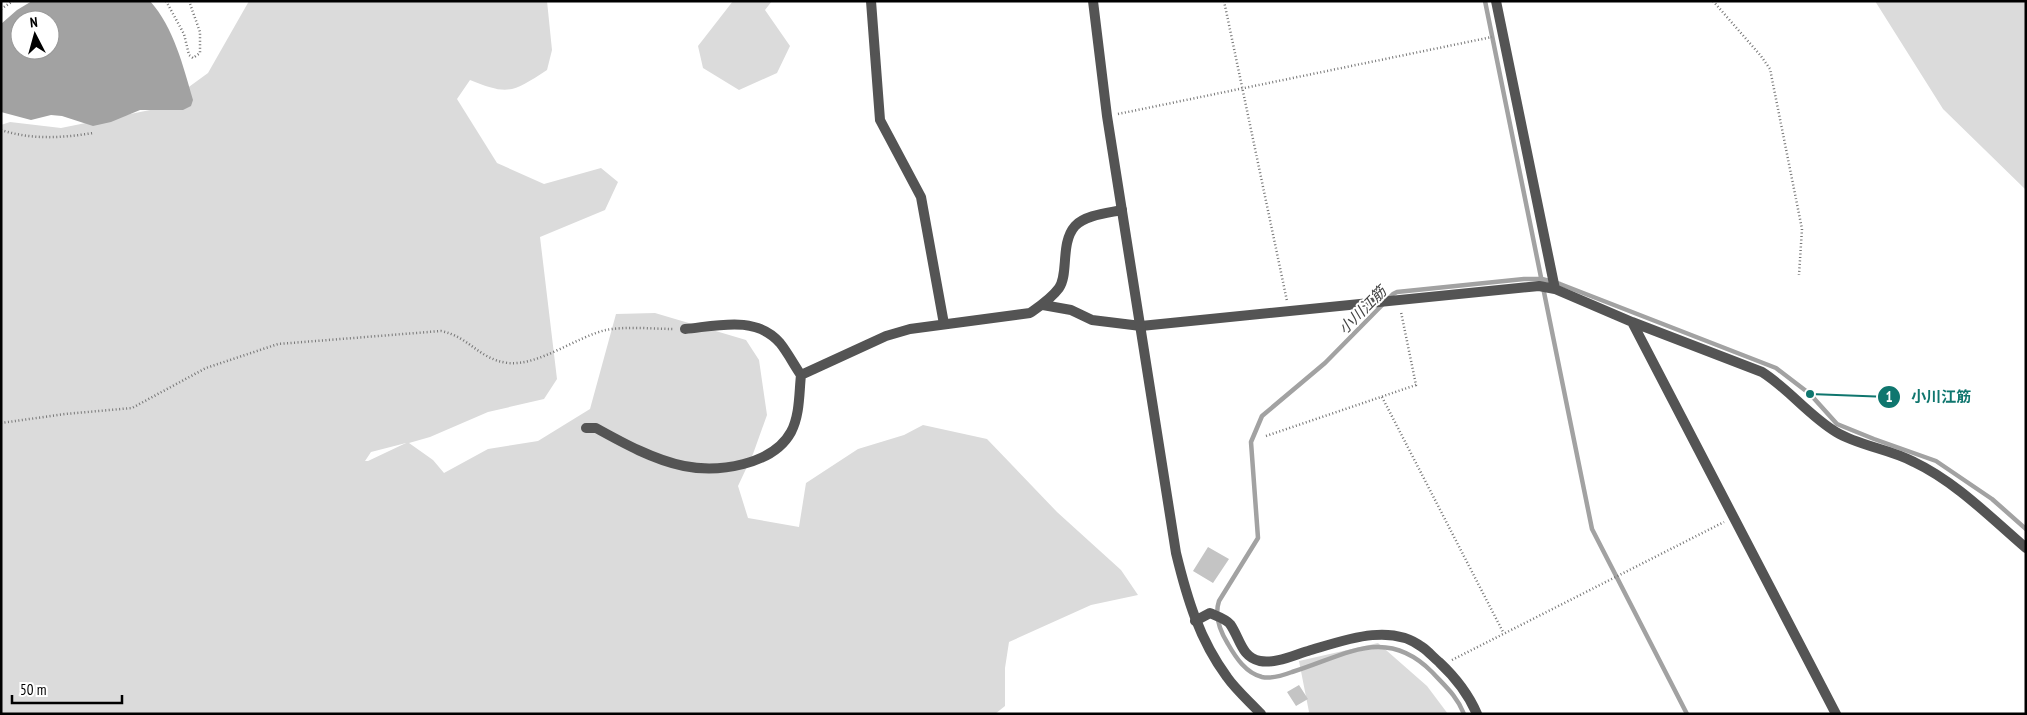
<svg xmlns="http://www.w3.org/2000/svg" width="2027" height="715" font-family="'PT Sans Narrow','Noto Sans JP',sans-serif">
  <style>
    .green { fill: #dbdbdb; fill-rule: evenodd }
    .water { fill: #a2a2a2; fill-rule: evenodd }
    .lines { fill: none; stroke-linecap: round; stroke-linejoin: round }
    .stream { stroke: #a2a2a2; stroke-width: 4.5 }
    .building { fill: #c4c4c4 }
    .path { stroke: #767676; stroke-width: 2.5; stroke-dasharray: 1 2.5; stroke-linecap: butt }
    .minor { stroke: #545454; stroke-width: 10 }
    .tertiary { stroke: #545454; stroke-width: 10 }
    .labels { text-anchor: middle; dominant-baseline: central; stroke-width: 4; stroke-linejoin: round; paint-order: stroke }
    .water-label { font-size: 15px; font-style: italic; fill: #434343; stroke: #fff }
    .leader { fill: none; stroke: #0f766e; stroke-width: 2 }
    .callout-dot { fill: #0f766e; stroke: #fff; stroke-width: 2 }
    .mark-label { font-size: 15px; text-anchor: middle; font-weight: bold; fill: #fff }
    .callout-label { font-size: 15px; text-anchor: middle; font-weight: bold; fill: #0f766e; stroke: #fff; stroke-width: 4; stroke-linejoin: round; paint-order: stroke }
  </style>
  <rect width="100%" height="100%" fill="#fff"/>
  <path class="green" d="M249 1H547L552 50 547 70C513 92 509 96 470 80L457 99 497 163 544 184 601 168 618 182 605 210 540 237 557 379 544 399 488 412 430 437 409 443 433 460 444 473 488 449 538 441 590 409 616 314 655 313 746 340 759 360 767 415 753 454 738 486 748 518 799 527 806 483 858 449 904 435 923 425 987 439 1057 512 1121 570 1138 595 1091 605 1009 642 1005 668V706L995 714H1V125L10 122 61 128 160 108 208 73ZM406 443 368 461H365L371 452Z
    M733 1H772L765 10 790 46 777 73 739 90 703 68 698 46Z
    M1875 1H2026V190L1943 109Z
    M1378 643 1427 686 1448 714H1307L1309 712 1299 661Z"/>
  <path class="water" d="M32 1H150C174 28 183 66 193 100L191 106 183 110H140L111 122 93 126 62 116 51 115 31 120 1 112V24L17 10ZM20 20H50V50H20Z"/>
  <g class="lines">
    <path class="stream" d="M1485 1 1592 529 1687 714
      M1464 714C1457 696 1445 686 1432 672 1385 625 1345 656 1292 672 1284 675 1271 679 1262 677 1246 673 1236 658 1228 644 1220 631 1214 616 1219 601L1258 538 1251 442 1262 416 1325 363 1393 294 1397 292 1524 279H1542L1560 284 1776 368 1810 394 1837 424 1874 439 1936 461 1992 499 2026 529"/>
  </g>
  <path class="building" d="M1208 547 1229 559 1213 583 1193 571Z
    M1299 685 1308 699 1296 706 1287 692Z"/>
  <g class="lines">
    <path class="path" d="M166 1 184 34 189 55 193 58 200 53V32L189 1
      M1224 1 1287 301
      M1713 1 1761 56 1770 69 1802 229 1799 275
      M1 9 13 1
      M1118 114 1492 37
      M1 130C32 140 62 138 93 133
      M1382 397 1503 632
      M1 423 65 414 132 408 206 368 278 344 441 331C470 337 478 359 508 363 539 366 576 337 606 330 627 326 652 329 674 329
      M1266 436 1416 385 1401 312
      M1452 660 1724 522"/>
    <path class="minor" d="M871 1 880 120 921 197 944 324
      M1496 1 1555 289 1632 322 1762 372C1789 389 1808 415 1836 432 1859 446 1890 449 1914 462 1956 482 1991 518 2026 548
      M1043 305 1071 310 1092 320 1141 326 1539 286 1555 289
      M1632 322 1836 714
      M685 329C717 326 756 315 780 343 788 353 794 365 801 375L886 336 910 329 1030 313C1040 306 1051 299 1059 288 1069 274 1060 243 1075 226 1085 215 1108 213 1122 210
      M586 428H596C623 443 654 460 684 466 718 473 773 465 791 432 800 415 799 393 801 375
      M1195 621 1210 613C1217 616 1226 619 1230 624 1240 638 1241 657 1260 661 1275 664 1294 655 1308 651 1342 641 1390 622 1422 647 1428 651 1433 657 1439 662 1455 677 1468 693 1477 714"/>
    <path class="tertiary" d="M1093 1 1107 116 1176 553C1187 598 1199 639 1227 677 1236 690 1250 702 1261 714"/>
  </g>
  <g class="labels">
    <g class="water-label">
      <text transform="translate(1362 310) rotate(-45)">小川江筋</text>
    </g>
  </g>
  <path class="leader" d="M1810 394L1889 397"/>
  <g class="callout-dot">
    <circle cx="1810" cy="394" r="5"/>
    <circle cx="1889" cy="397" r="12"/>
  </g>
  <g class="mark-label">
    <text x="1889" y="402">1</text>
  </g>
  <g class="callout-label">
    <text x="1941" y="402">小川江筋</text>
  </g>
  <rect width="2027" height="715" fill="none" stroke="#000000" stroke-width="5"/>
  <g transform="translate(35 35) rotate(354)"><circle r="24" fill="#ffffff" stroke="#999999"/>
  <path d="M0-4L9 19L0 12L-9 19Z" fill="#000000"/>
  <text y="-8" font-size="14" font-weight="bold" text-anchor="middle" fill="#000000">N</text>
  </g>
  <path d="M12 695v8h110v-8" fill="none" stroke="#000000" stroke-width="2.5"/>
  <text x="20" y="695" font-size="15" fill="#000000" stroke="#ffffff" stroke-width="4" paint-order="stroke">50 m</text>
</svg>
